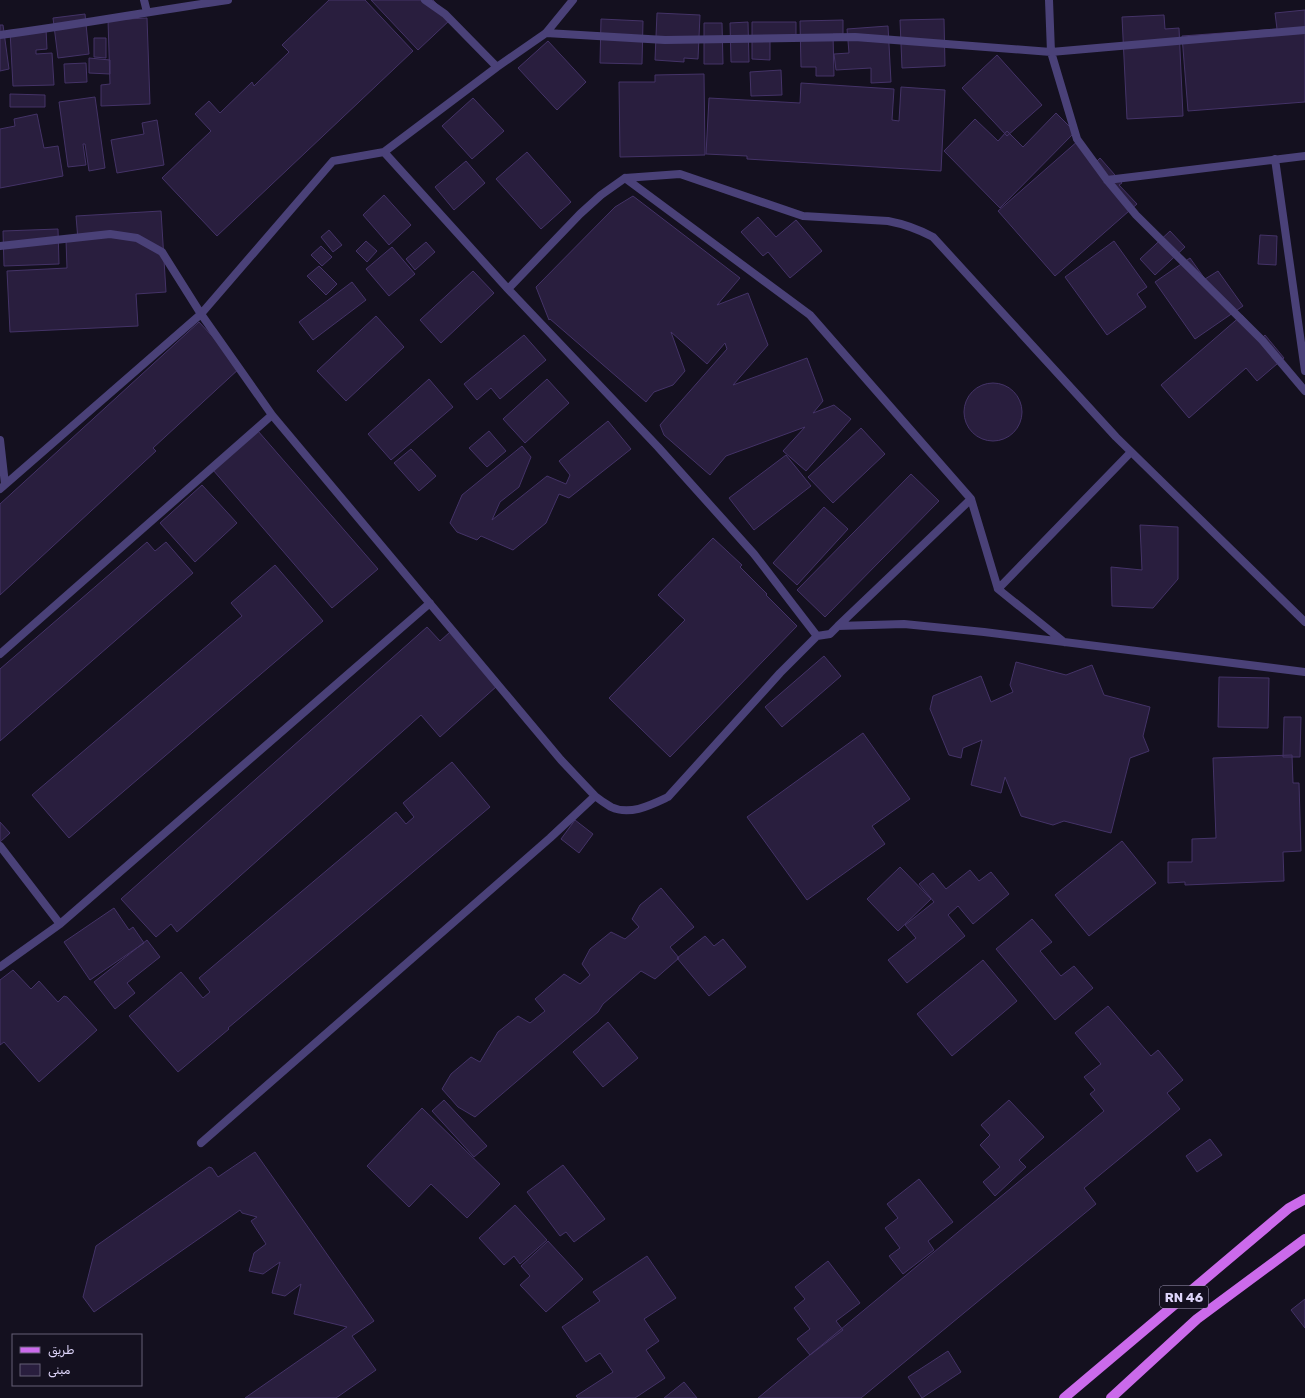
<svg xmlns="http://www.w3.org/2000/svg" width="1305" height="1398" font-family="Rubik,'Noto Sans Arabic',sans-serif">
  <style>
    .building { fill: #291e3e; stroke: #443367 }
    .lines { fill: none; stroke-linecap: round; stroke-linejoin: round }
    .street { stroke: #4a4178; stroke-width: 8 }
    .primary { stroke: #cb6aeb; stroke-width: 10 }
    .labels { text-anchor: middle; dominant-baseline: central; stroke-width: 4; stroke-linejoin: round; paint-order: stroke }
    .shield { fill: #14101f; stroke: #a199b8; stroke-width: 1 }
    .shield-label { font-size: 13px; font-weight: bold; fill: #ddd4f9 }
  </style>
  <rect width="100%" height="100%" fill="#14101f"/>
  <path class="building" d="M329 0H365L413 51 217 236 162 178 211 131 195 114 209 101 220 113 252 82 254 86 289 52 282 45Z
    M371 0H433L451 19 418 50Z
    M1305 10V102L1188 111 1182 36 1277 29 1275 13Z
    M657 13 700 15 698 59 684 58V62L655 60Z
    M85 14 89 54 58 58 53 18Z
    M1164 15 1165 29 1179 28 1183 116 1127 119 1122 17Z
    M147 18 150 104 101 106V85L110 84 108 20Z
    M601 19 643 21 642 64 600 63Z
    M944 19 945 66 902 68 900 20Z
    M843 20V34H833L834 76H816V67H801L800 21Z
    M748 22 749 62H731L730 23Z
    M752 22H796V40H770V60L752 59Z
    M704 23H722L723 64H704Z
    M0 25H3L9 69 0 71Z
    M888 26 891 82 871 83V68L836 70 834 54 849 53 847 29Z
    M46 29 47 49 36 50V54L52 53 54 85 13 86 10 31Z
    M94 38H106V58L94 57Z
    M548 41 586 82 557 110 518 68Z
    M997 55 1042 105 1007 136 962 88Z
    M89 58 110 60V74L89 73Z
    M86 63 87 82 65 83 64 64Z
    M781 70 782 95 751 96 750 72Z
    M704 74 705 155 620 157 619 82H655V75Z
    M801 83 894 89 892 120 899 121 901 87 945 90 941 171 747 159V156L706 154 709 98 800 103Z
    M10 94 45 95V107H10Z
    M95 97 105 168 89 171 85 144H83L86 165 68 167 59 102Z
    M473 98 504 131 472 159 442 126Z
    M1056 113 1075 132 1000 208 944 151 975 119 998 141 1007 131 1023 147Z
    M37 114 44 148 58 146 63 176 0 188V129L15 126 14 119Z
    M157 120 164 165 117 173 111 140 144 134 142 123Z
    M1079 140 1097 161 1100 158 1122 183 1119 185 1137 204 1055 276 998 211Z
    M527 152 571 202 541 229 496 179Z
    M466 161 485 183 454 210 435 187Z
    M384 195 411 225 389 245 363 215Z
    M633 196 740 278 717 305 748 293 768 345 733 385 807 358 823 401 813 413 834 405 851 419 806 471 783 451 805 427 726 456 710 475 664 435 660 425 727 349 725 343 707 364 671 332 685 371 673 385 654 392 646 402 550 319 549 320 536 287 615 207Z
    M161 211 166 292 136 294 138 326 10 332 7 271 67 268 66 240H78L76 216Z
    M758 217 776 237 796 220 822 251 790 278 768 252 763 256 741 232Z
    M58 229 59 264 4 266 3 231Z
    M329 230 342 245 333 252 321 237Z
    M1170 231 1185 247 1155 275 1140 259Z
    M1260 235 1277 236 1276 265 1258 264Z
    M366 241 377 251 367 262 356 251Z
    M1114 241 1147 287 1137 294 1146 307 1107 335 1065 277Z
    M426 242 435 252 415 270 406 259Z
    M321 246 332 257 322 266 311 255Z
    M392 247 415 274 389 296 366 269Z
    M1190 258 1205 279 1218 271 1243 306 1195 339 1155 282Z
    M319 266 337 284 326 295 307 276Z
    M473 271 494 293 441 343 420 320Z
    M352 282 366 300 313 340 299 322Z
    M1242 315 1262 338 1265 335 1284 358 1257 381 1246 368 1189 418 1161 385Z
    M376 316 404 347 346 401 317 371Z
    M199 322 241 367 153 448 156 451 0 595V504Z
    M524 335 546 360 500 399 491 388 477 400 464 384Z
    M429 379 453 407 391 460 368 434Z
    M547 379 569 403 525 443 503 419Z
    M964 412a29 29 0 1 1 58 0a29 29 0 1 1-58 0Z
    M608 421 631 449 569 498 559 494 546 523 513 550 481 536 477 540 457 532 450 523 462 495 522 446 531 457 519 487 500 502 492 520 547 476 566 484 570 475 559 461Z
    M861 428 885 454 833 503 808 477Z
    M258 431 378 569 332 608 213 470Z
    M489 431 506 451 487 467 469 448Z
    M411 449 436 476 419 491 394 463Z
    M786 455 811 486 754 530 729 498Z
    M911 474 939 501 825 617 797 590Z
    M202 485 237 523 195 562 160 523Z
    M824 507 848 529 797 585 773 563Z
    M1140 525 1178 527V579L1153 608 1112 606 1111 567 1142 570Z
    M713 538 742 565 740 567 767 594 766 595 797 626 670 757 609 698 685 620 658 595Z
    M147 542 155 551 166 542 193 573 0 741V669Z
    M275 565 323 621 69 838 32 795 242 616 231 603Z
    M427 627 440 641 450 632 497 686 440 737 421 715 177 932 171 924 156 937 121 899Z
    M824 656 841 676 782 727 765 707Z
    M1016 662 1066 675 1092 665 1104 695 1150 707 1143 736 1149 751 1130 758 1111 833 1064 821 1053 825 1021 816 1005 777 1001 793 971 785 982 740 963 748 961 758 949 755 930 709 933 696 981 676 991 702 1013 692 1010 685Z
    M1219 677 1269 678 1268 728 1218 727Z
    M1284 717H1301L1300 757H1283Z
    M863 733 910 799 872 826 885 844 807 900 747 817Z
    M1292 755 1293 783H1299L1301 851 1283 852 1284 881 1185 885V882L1168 883V862H1192V839L1216 838 1213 758Z
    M452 762 490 807 228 1028 229 1029 178 1072 129 1016 181 972 203 998 210 992 199 978 396 812 406 824 414 817 403 803Z
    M575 820 593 834 579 853 561 839Z
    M0 822 10 833 0 842Z
    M1122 841 1156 883 1089 936 1055 895Z
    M900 867 931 899 898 931 867 899Z
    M970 870 979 881 991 872 1009 894 973 924 958 906 948 915 965 936 907 983 888 960 916 938 905 925 934 902 919 884 933 873 946 889Z
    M661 888 694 927 670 947 679 958 655 979 641 971 603 1004 598 1012 475 1117 458 1107 442 1089 451 1074 471 1057 480 1062 498 1032 518 1016 530 1023 545 1011 535 999 564 974 580 984 590 975 582 964 590 949 611 932 625 939 639 927 632 919 640 905Z
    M114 908 129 930 133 927 144 943 90 980 64 942Z
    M1032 919 1052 942 1040 951 1061 976 1074 966 1093 988 1055 1020 996 949Z
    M705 936 714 946 723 939 746 967 709 996 677 958Z
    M147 940 160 957 127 983 135 993 115 1009 94 982Z
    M983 960 1017 1001 952 1056 917 1014Z
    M13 970 31 989 39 981 58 1002 64 996 67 997 97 1030 39 1082 4 1042 0 1045V980Z
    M1108 1006 1151 1056 1158 1050 1183 1080 1167 1093 1180 1109 1084 1188 1096 1204 861 1398H758L1104 1111 1090 1094 1095 1090 1084 1077 1101 1064 1075 1033Z
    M608 1022 638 1058 603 1087 573 1052Z
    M444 1100 487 1146 474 1157 432 1111Z
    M1009 1100 1044 1137 1019 1160 1026 1167 995 1196 983 1182 1000 1167 980 1145 990 1135 981 1125Z
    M422 1108 500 1184 467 1218 431 1184 409 1207 367 1166Z
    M1210 1139 1222 1155 1197 1172 1186 1156Z
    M255 1152 374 1321 352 1336 376 1370 336 1398H245L347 1327 294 1314 301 1284 285 1296 272 1293 280 1262 263 1274 249 1271 254 1253 266 1244 251 1221 257 1217 242 1213 240 1210 94 1312 83 1297 96 1246 209 1167 212 1168 218 1177Z
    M563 1165 605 1219 574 1242 566 1232 560 1236 527 1192Z
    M919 1179 953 1222 928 1241 934 1250 903 1274 889 1256 900 1248 885 1228 898 1218 887 1204Z
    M515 1205 547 1240 520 1264 514 1256 504 1265 479 1238Z
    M548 1241 583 1279 546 1312 520 1285 530 1276 521 1266Z
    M647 1256 676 1298 644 1319 659 1341 646 1350 665 1378 635 1398H578L576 1396 613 1372 600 1353 586 1362 562 1327 600 1301 593 1292Z
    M828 1261 860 1303 836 1321 843 1330 810 1355 797 1339 810 1329 794 1308 805 1299 795 1287Z
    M1305 1299V1328L1291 1310Z
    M948 1351 961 1372 922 1398 908 1377Z
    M684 1382 697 1398H664Z"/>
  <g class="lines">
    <path class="street" d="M144 0 147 12
      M425 0 445 14 497 67
      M1049 0 1051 52 1077 139 1107 180 1136 215 1262 340 1305 391
      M546 33 665 40 855 37 1051 52 1305 30
      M0 35C76 25 152 11 228 0
      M384 152 508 289 658 447 754 554 817 636
      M1275 159 1305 371
      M625 178 810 315 971 499 998 589 1064 642
      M1107 180 1305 156
      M0 246 110 234 137 238 162 252 201 314 272 415 561 760 595 796 550 838 201 1143
      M508 289 580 214 601 195 625 178 680 174 803 216 888 221C904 224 918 229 933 237L1116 437 1305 622
      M0 440 5 484
      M0 489 201 314 333 161 384 152 497 67 546 33 573 0
      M998 589 1131 452
      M838 626 971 499
      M0 654 272 415
      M595 796C600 800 606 804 611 807 630 816 651 805 668 797L780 673 817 636 830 634 838 626 904 624 984 632 1305 672
      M0 846 60 924
      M0 967 60 924 430 603"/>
    <path class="primary" d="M1064 1398 1289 1208 1305 1199
      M1111 1398 1197 1319 1305 1239"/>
  </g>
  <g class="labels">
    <rect class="shield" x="1160" y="1286" width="48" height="22" rx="3"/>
    <g class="shield-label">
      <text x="1184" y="1297">RN 46</text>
    </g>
  </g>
  <rect x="12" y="1334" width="130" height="52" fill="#14101f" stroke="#645e76"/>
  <rect x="20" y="1347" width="20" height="6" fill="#cb6aeb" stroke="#645e76"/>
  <text x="48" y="1354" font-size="12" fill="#ddd4f9">طريق</text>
  <rect x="20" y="1364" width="20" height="12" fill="#291e3e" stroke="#645e76"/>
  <text x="48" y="1374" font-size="12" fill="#ddd4f9">مبنى</text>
</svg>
